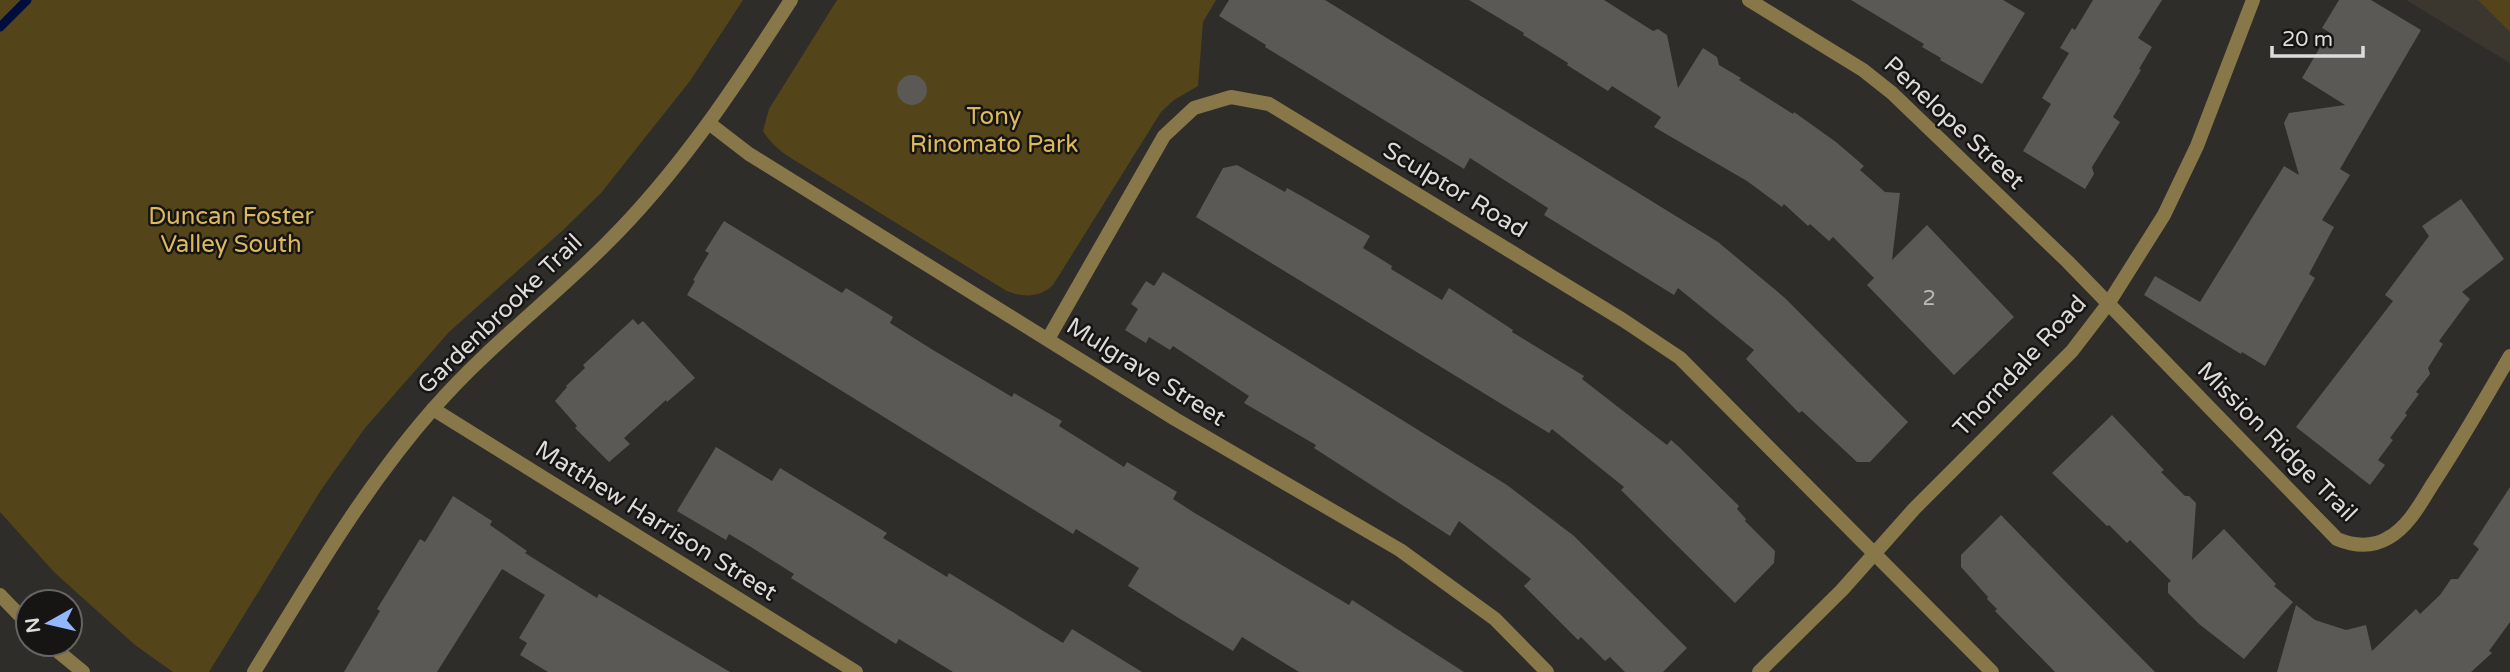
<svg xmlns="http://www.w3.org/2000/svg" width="2510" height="672" font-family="'Varela Round',sans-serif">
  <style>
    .built { fill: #3b372e }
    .green { fill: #53441a }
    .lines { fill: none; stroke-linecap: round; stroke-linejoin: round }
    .stream { stroke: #010e3b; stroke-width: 9 }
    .building { fill: #5b5955 }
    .minor { stroke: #887749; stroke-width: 14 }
    .tertiary { stroke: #887749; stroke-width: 14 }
    .labels { text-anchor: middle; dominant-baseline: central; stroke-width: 5; stroke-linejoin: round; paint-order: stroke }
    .number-label { font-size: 21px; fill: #bcbbb9 }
    .park-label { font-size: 24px; fill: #dcba5c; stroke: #161514 }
    .street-label { font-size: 24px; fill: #dddcda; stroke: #161514 }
  </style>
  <rect width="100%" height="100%" fill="#2e2d29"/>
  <path class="built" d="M2406 0H2510V63Z"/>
  <path class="green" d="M0 0H743L690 81 601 193 562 231 449 332 365 428 321 490 209 672H173L135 645 54 572 0 512Z
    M837 0H1216L1203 22 1198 86 1174 100 1161 112 1053 285C1040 298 1021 298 1005 290L799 163C784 154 772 146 763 131L769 109Z
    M2478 0H2510V32Z"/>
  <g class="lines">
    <path class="stream" d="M0 27 27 0"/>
  </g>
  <path class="building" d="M1229 0H1325L1718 242 1785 298 1908 422 1870 462H1857L1802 411 1799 413 1746 359 1754 350 1678 288 1674 295 1544 215 1548 208 1470 158 1464 169 1265 47 1266 45 1219 16Z
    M1469 0H1604L1653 31 1658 29 1667 35 1678 88 1703 48 1717 57 1719 65 1741 78 1739 80 1793 114 1794 112 1836 142 1864 166 1860 170 1885 192 1900 193 1892 260 1927 225 2014 317 1954 375 1867 285 1874 278 1833 237 1829 241 1810 224 1808 226 1784 204 1782 207 1747 181 1654 127 1661 117 1612 86 1608 91 1567 65 1568 63 1523 35 1524 33Z
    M1851 0H2003L2025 13 1982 84 1940 60 1941 58 1922 47 1924 44Z
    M2093 0H2162L2138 38 2152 47 2139 69 2141 70 2113 117 2120 122 2092 167 2094 174 2085 189 2023 151 2051 104 2042 98 2069 53 2060 48 2072 28 2075 30Z
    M2339 0H2371L2421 30 2340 169 2350 175 2322 220 2334 227 2309 274 2315 278 2265 366 2242 352 2241 354 2144 295 2155 276 2200 302 2284 166 2299 175 2284 123 2289 113 2345 105 2302 78 2329 32 2322 28Z
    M897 90a15 15 0 1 1 30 0a15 15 0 1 1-30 0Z
    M1237 165 1285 192 1287 188 1305 198 1370 236 1363 248 1392 266 1391 269 1442 300 1449 288 1513 330 1512 332 1584 376 1582 379 1667 445 1671 440 1679 447 1739 506 1737 509 1746 519 1745 521 1775 551 1774 563 1735 603 1621 490 1624 487 1552 429 1549 433 1196 217 1223 168Z
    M2461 199 2504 259 2462 292 2470 299 2439 341 2443 344 2428 368 2430 374 2416 392 2419 394 2405 413 2407 415 2390 438 2393 440 2378 460 2385 465 2370 485 2296 427 2393 301 2385 295 2429 236 2422 226Z
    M724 221 842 293 846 288 893 317 890 323 933 350 1012 397 1014 393 1062 421 1059 426 1102 453 1124 467 1127 462 1177 492 1173 499 1193 512 1349 605 1352 600 1464 672H1299L1242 637 1233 651 1177 617 1128 586 1139 568 1076 529 1073 534 687 295 695 281 693 280 709 253 705 251Z
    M1163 272 1507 485 1574 536 1687 648 1663 672H1625L1610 657 1605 661 1581 637 1578 640 1524 586 1531 579 1459 521 1450 536 1314 448 1316 445 1244 403 1249 396 1173 346 1170 350 1149 337 1146 343 1125 330 1138 309 1131 304 1146 281 1154 286Z
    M633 319 638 325 643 321 695 378 667 402 666 400 624 438 630 444 609 462 575 428 577 426 555 401 567 387 566 386 585 368 583 365Z
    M2112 415 2164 470 2161 472 2185 496H2189L2196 503 2192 560 2224 529 2276 584 2274 586 2293 602 2244 659 2199 624 2168 593V583L2171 581 2130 540 2127 543 2109 525 2107 526 2052 473Z
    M716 447 772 481 780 468 887 533 883 538 947 577 949 573 1063 643 1072 629 1142 672H953L899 639 896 644 791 578 794 574 751 547 729 534 726 540 677 511Z
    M2510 487V622L2489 651 2492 653 2471 672H2277L2296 605 2315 620 2346 630 2366 625 2372 651 2416 609 2420 614 2440 595 2451 579H2458L2479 549 2473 544Z
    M453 496 492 521 490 525 527 551 525 553 597 598 599 594 730 672H548L520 655 527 643 519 638 545 595 502 569 437 672H344L380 611 377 609 420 539 425 542Z
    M2001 515 2059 575 2155 672H2055L1995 611 1997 609 1987 599 1988 597 1961 567V555Z"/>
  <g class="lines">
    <path class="minor" d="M1749 0 1863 70 1892 93 2068 262 2337 539C2354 546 2371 548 2388 538 2408 527 2421 503 2432 485 2460 443 2485 399 2510 356
      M710 124 749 154 1175 419 1400 550 1495 619 1547 672
      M1048 339 1164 136 1194 108 1231 97 1269 104 1623 320 1680 358 1992 672
      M433 409 856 672"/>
    <path class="tertiary" d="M0 595 28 624
      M49 644 83 672
      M254 672C310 581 362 490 433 409 485 349 549 301 605 245 679 172 735 87 791 0
      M1759 672 1842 590 1914 509 2072 351 2108 304 2164 215 2197 146 2253 0"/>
  </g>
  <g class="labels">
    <g class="number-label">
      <text x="1929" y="298">2</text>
    </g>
    <g class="park-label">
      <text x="994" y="116">Tony<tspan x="994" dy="28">Rinomato Park</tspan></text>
      <text x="231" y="216">Duncan Foster<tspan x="231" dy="28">Valley South</tspan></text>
    </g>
    <g class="street-label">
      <text transform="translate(1954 123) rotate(43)">Penelope Street</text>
      <text transform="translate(1455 190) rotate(31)">Sculptor Road</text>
      <text transform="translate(500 314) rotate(-44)">Gardenbrooke Trail</text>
      <text transform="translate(2020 366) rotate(-47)">Thorndale Road</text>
      <text transform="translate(1146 372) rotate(32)">Mulgrave Street</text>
      <text transform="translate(2277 442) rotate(45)">Mission Ridge Trail</text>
      <text transform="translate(656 521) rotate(32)">Matthew Harrison Street</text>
    </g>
  </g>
  <g transform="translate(49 623) rotate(262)"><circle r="33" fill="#161514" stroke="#666563" stroke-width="2"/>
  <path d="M0-5L12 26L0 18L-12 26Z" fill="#92b7fd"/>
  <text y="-10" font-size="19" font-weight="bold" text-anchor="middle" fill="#dddcda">N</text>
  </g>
  <path d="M2272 46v10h91v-10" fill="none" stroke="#dddcda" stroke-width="3.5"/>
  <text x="2282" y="46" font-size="21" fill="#dddcda" stroke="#161514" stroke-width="5" paint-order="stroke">20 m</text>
</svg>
